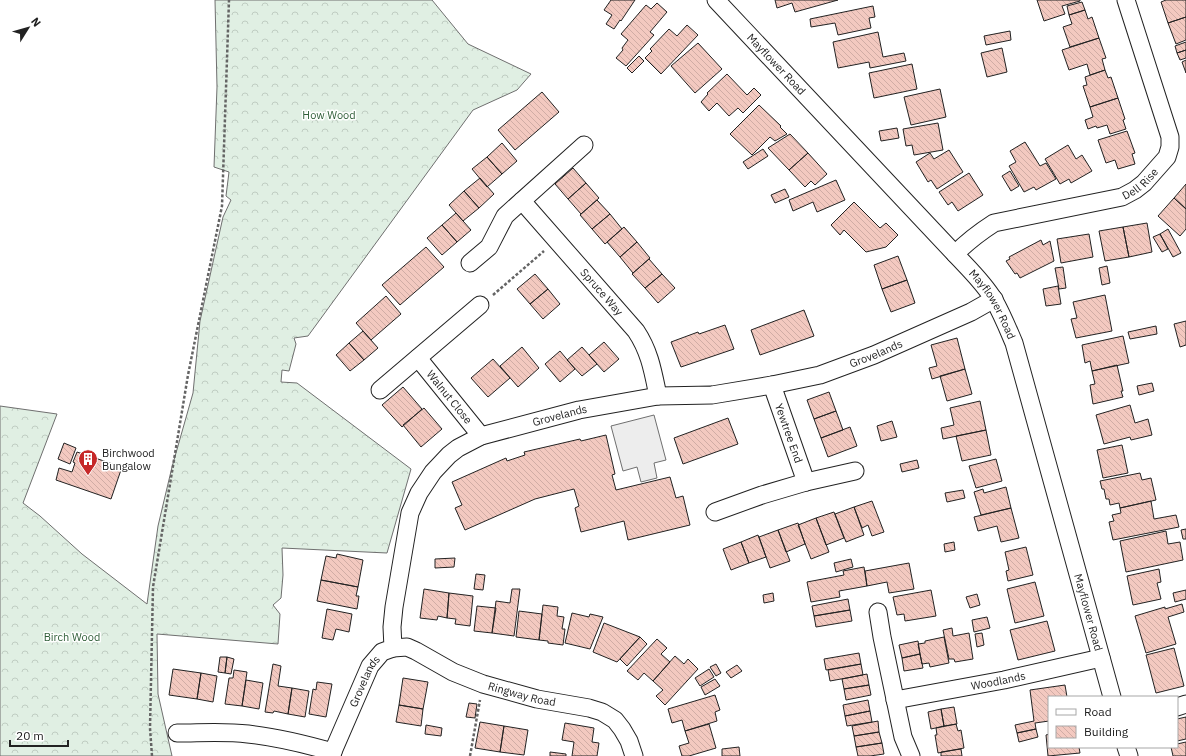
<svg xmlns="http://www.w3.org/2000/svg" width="1186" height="756" font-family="'IBM Plex Sans',sans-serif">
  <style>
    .forest { fill: url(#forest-crowns); stroke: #6f6f6f }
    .parking { fill: #ededed; stroke: #6f6f6f }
    .building { fill: url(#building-back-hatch); stroke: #222 }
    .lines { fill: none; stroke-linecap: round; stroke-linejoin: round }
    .minor-casing { stroke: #222; stroke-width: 19 }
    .path { stroke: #646464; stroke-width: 2.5; stroke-dasharray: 3 2; stroke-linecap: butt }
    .minor { stroke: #fff; stroke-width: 17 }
    .labels { text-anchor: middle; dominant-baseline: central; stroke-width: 3; stroke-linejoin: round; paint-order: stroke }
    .street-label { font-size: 11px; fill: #222; stroke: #fff }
    .park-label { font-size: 11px; fill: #2f5e38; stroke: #fff }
    .poi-label { font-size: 11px; fill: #222; stroke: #fff; text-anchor: start }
  </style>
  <defs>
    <pattern id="forest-crowns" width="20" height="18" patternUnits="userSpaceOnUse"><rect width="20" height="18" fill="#e0efe3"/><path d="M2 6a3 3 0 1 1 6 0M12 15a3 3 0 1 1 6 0" fill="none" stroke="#c0cdc2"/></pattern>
    <pattern id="building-back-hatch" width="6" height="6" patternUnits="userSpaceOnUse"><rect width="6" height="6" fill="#f3c9c0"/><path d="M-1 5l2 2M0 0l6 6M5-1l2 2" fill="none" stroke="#d0aca5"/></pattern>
  </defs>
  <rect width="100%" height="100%" fill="#fff"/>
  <path class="forest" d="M215 0H432L468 44 531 74 517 90 473 110 308 336 294 338 296 344 289 371 282 370 281 382 297 383 411 469 387 553 282 548 283 575 281 598 273 605 280 614 278 644 157 634 158 694 172 756H0V406L57 414 23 503 40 516 82 554 147 604 158 526 172 467 193 393 200 321 223 217 231 200 226 196 229 172 214 167 217 87Z"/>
  <path class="parking" d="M654 415 666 460 654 463 657 478 641 482 637 467 623 471 611 426Z"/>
  <path class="building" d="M611 0H635L621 21 620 20 614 29 606 24 612 15 604 10Z
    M775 0H838L795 12 792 3 777 8Z
    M1037 0H1080V1L1062 6 1065 14 1044 21Z
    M1166 0H1186V17L1168 23 1161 2Z
    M1082 2 1085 10 1069 15 1067 6Z
    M657 3 667 12 650 32 654 35 626 66 616 58 623 50 622 48 628 40 621 34 646 5 651 9Z
    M873 6 875 17 869 18 871 28 838 35 835 23 811 27 810 19Z
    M1085 10 1088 19 1092 17 1099 38 1070 47 1063 27 1072 24 1069 15Z
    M1186 17V40L1176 44 1168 23Z
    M687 25 698 35 661 74 645 58 652 51 650 49 669 29 677 36Z
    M1010 31 1011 40 986 45 984 36Z
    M878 32 883 57 904 53 906 61 870 68 869 62 838 68 833 42Z
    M1099 38 1106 58 1102 59 1105 70 1090 75 1087 64 1069 70 1062 50Z
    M1186 42V50L1177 53 1175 46Z
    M698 43 722 69 695 93 671 66Z
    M1002 48 1007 72 987 77 981 53Z
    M1186 50V58L1180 60 1177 53Z
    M639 56 644 61 632 73 627 68Z
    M1186 60V73L1182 62Z
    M912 64 917 89 874 98 869 73Z
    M1105 70 1108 78 1111 77 1118 98 1090 107 1083 86 1087 85 1085 77Z
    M727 74 747 95 754 88 761 95 743 113 738 108 729 116 717 103 709 111 701 102 708 94 707 93Z
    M940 89 946 117 911 125 904 97Z
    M542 92 559 112 515 150 498 130Z
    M1118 98 1125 119 1123 120 1126 129 1110 134 1107 125 1097 128 1096 126 1088 129 1085 120 1093 117 1090 107Z
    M759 105 781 126 780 127 787 134 775 141 770 137 752 155 730 134Z
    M938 123 943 150 914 155 912 145 906 146 903 129Z
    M897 128 899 138 881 141 879 131Z
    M1127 131 1135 153 1132 154 1135 164 1118 169 1115 160 1106 163 1098 140Z
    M790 134 808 153 789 170 768 148Z
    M1025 142 1040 166 1046 163 1056 179 1036 190 1034 187 1024 192 1009 166 1016 162 1010 151Z
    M502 143 517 161 502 174 487 157Z
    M1068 145 1076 159 1082 155 1092 171 1071 183 1069 179 1060 184 1045 159Z
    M763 149 768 156 748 169 743 162Z
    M949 150 963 172 937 189 931 180 928 182 916 162 930 153 934 159Z
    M808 153 827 174 815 185 811 181 805 187 789 170Z
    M487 157 502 174 487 187 472 169Z
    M573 168 586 183 568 199 555 184Z
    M1010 171 1019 186 1011 191 1002 176Z
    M969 173 983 195 958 211 952 202 948 205 939 192Z
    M480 178 494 194 479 208 464 191Z
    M836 180 845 200 817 212 813 202 793 211 789 200Z
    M586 183 599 198 581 214 568 199Z
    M1186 184V209L1174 198Z
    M785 189 789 197 775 203 771 195Z
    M464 191 479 208 463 221 449 205Z
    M1174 198 1186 209V229L1180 236 1158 216Z
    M597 200 610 214 592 229 580 215Z
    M854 202 880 228 886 223 898 235 886 247 866 252 844 230 840 235 831 225Z
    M456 213 471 230 457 242 442 225Z
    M610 214 622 229 605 244 592 229Z
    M1147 223 1152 252 1129 257 1123 227Z
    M442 225 457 242 442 255 427 238Z
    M624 227 637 242 620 257 607 242Z
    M1123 227 1129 257 1105 261 1099 231Z
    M1168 229 1181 253 1173 257 1160 234Z
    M1089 234 1093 257 1061 263 1057 239Z
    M1160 234 1168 249 1162 252 1153 237Z
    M1041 240 1043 245 1050 241 1054 261 1020 278 1017 273 1015 274 1006 261 1010 259 1009 257Z
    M637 242 650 258 633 273 620 257Z
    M426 247 444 267 400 305 382 285Z
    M898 256 907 280 882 289 874 265Z
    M649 259 662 274 645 288 632 274Z
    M1107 266 1110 283 1102 285 1099 268Z
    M1063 267 1066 288 1059 289 1055 268Z
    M535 274 548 289 530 304 517 289Z
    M662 274 675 288 658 303 645 288Z
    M907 280 915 303 891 312 882 289Z
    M1058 286 1061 304 1046 306 1043 289Z
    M548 289 560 304 543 319 530 304Z
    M1105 295 1112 331 1076 338 1071 319 1077 318 1073 302Z
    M386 296 401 314 371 340 356 323Z
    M804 310 814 336 760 355 751 330Z
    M1186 321V345L1180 347 1174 324Z
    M725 325 734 349 681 367 671 342 698 332 699 334Z
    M1156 326 1157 334 1130 339 1128 332Z
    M363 331 378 348 364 360 349 343Z
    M1123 336 1129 363 1092 371 1090 361 1085 363 1082 345Z
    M957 338 965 369 932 379 929 368 937 366 931 345Z
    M604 342 619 359 604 372 589 355Z
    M349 343 364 360 350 371 336 355Z
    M522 347 539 368 518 387 500 366Z
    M582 347 597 364 582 376 567 360Z
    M560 351 575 369 560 382 545 364Z
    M493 359 510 378 488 397 471 378Z
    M1117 365 1123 391H1121L1123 397 1093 404 1090 385 1095 384 1092 371Z
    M965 369 972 394 947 401 940 376Z
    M1152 383 1154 391 1139 395 1137 386Z
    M403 387 422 409 402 427 382 405Z
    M829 392 836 411 814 419 807 400Z
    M980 401 986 430 943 439 941 428 954 425 950 408Z
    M1130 405 1135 423 1148 419 1152 435 1131 440 1130 437 1104 444 1096 415Z
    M424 408 442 429 421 447 403 425Z
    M836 411 843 430 821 438 814 419Z
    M728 418 738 444 683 464 674 438Z
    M892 421 897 437 881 441 877 426Z
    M850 427 857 446 828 457 821 438Z
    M986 430 991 455 962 461 956 436Z
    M606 435 615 474 612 475 616 490 670 477 676 498 683 496 690 525 628 540 624 521 581 532 575 508 579 506 574 489 535 499 465 530 455 508 462 505 452 482 506 458 507 461 525 455 524 452 580 439 581 441Z
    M64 443 76 448 70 464 58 459Z
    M1122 445 1128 473 1103 478 1097 450Z
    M77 452 122 467 111 499 56 480 59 468 72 472 75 463 73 462Z
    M996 459 1002 481 976 488 969 466Z
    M917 460 919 468 902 472 900 464Z
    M1140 473 1142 480 1151 478 1156 500 1120 508 1119 503 1110 505 1109 499H1106L1104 489H1102L1100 481Z
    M1006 487 1011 508 981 515 974 492 983 489 984 493Z
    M963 490 965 498 947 502 945 493Z
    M872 501 884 532 872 536 868 525 862 528 854 507Z
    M1151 501 1154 519 1176 515 1179 527 1113 540 1109 522 1114 521 1112 515 1121 513 1120 508Z
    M854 507 864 535 846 542 835 514Z
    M1011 508 1019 538 1001 542 997 526 978 531 974 517Z
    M834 512 844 538 826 545 816 518Z
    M816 518 829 552 811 559 798 525Z
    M798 523 805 544 786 552 778 530Z
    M1186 529V539H1183L1181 530Z
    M778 530 790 561 770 568 759 537Z
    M1166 531 1168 544 1180 542 1183 560 1126 572 1120 541Z
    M758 535 766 557 749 563 741 542Z
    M741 542 749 563 731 570 723 549Z
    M954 542 955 550 945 552 944 544Z
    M1026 547 1033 575 1008 581 1006 571 1009 570 1005 552Z
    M337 554 363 560 358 587 321 580 326 556 336 558Z
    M455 558 454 567 435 568V559Z
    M851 559 853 567 836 572 834 563Z
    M909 563 914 589 889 593 887 582 867 586 865 571Z
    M864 567 867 586 839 591 840 597 811 602 807 582 844 575 843 571Z
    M1159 569 1161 582 1157 583 1161 599 1133 605 1127 576Z
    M476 574 485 575 483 590 474 589Z
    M321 580 358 587 356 596H359L357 609 317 601Z
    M1035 582 1044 616 1015 623 1007 589Z
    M424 589 449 593 447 618 438 616 437 620 420 618Z
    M512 589H520L514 636 492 633 496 601 510 603Z
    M931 590 936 616 905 621 904 614 897 615 893 597Z
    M1186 590V599L1175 602 1173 593Z
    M449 593 473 596 470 626 455 624 456 619 447 618Z
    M773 593 774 601 764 603 763 595Z
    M977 594 980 605 970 608 966 597Z
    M848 599 850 610 814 616 812 606Z
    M1182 604 1184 612 1168 617 1176 644 1146 653 1135 616 1165 607V609Z
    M543 605 558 607 557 616 564 617 562 629H565L563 645 548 643V641L539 640Z
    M477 606 496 608 492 633 474 631Z
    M327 609 352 614 349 632 336 629 333 640 322 638Z
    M850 610 852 621 816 627 814 616Z
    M519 611 542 614 539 640 516 637Z
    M572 613 589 617 590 614 603 617 590 649 565 643Z
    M987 617 990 628 974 632 972 620Z
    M1047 621 1055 651 1018 660 1010 630Z
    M604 623 640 637 617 662 593 652Z
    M952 628 953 636 969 633 973 659 955 662 954 659H949L943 630Z
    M982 633 984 645 977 647 975 634Z
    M640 637 647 644 627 666 620 659Z
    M944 637 949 663 930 667 929 663 922 664 918 644 925 643V641Z
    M657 639 667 648 661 654 670 662 653 681 644 673 638 680 627 671Z
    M918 641 920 654 902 658 899 645Z
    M1174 648 1184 686 1156 693 1146 655Z
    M859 653 861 664 826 670 824 659Z
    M920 654 923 668 904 671 902 658Z
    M675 656 684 664 688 659 698 669 665 705 656 696 663 690 653 681Z
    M220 657H227L225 673 218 672Z
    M227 657 234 659 231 674 225 673Z
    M273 664 281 666 278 686 292 688 288 714 274 711 273 713 265 712Z
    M716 664 721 673 716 676 710 667Z
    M861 664 863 675 830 681 828 670Z
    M737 665 742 671 731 678 726 672Z
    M173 669 201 673 197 699 169 695Z
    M709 669 714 677 700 686 695 678Z
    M234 670 247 672 242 706 225 704 229 678H233Z
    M201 673 217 676 213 702 197 699Z
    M867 674 869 685 844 689 842 679Z
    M403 678 428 682 423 709 399 705Z
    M715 679 720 686 705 695 701 687Z
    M246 680 263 683 259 709 242 706Z
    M317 682 332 684 326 717 309 714 313 689 316 690Z
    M869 685 871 695 846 700 844 689Z
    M1065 685 1067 697H1049V721L1035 723 1036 729 1017 733 1015 725 1034 721 1030 690Z
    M292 688 309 691 305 717 288 714Z
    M715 695 720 710 715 712 717 721 685 731 682 720 672 723 668 709Z
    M868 700 870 711 845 716 843 705Z
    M469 703 477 704 475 718 466 717Z
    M399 705 423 709 421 726 396 722Z
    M954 707 957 724 944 726 941 709Z
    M941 709 944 726 931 729 928 712Z
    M870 711 872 722 847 726 845 716Z
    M1186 717V739L1177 741V719Z
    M878 721 879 732 854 736 852 726Z
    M480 722 504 726 500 752 475 748Z
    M565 723 594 728 592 742 599 743 597 756H572L574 742 562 740Z
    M709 724 716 748 689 756H682L679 746 689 743 685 731Z
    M956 724 958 731 961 730 964 748 938 753 935 735H937L936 728Z
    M426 725 442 728 441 736 425 734Z
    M504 726 528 730 524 755 500 752Z
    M1036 729 1038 737 1019 742 1017 733Z
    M879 732 882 743 856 747 854 736Z
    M1049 734V747H1079L1080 753 1048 756 1046 735Z
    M1186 742V756H1173L1171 747H1177V744Z
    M882 743 884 754 870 756H858L856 747Z
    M739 747 740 756H722V749Z
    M961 749 962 756H941V752Z
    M550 752 566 754V756H550Z"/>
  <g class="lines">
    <defs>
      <g id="minor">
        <path id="s1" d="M716 0 955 254C969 269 984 283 994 300 1002 314 1008 329 1014 343L1112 697"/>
        <path id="s2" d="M522 201 636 331C650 352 653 372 658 396"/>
        <path id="s3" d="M955 254C967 242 980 232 994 223L1122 197 1135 190 1144 183 1167 157 1170 147V137L1126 0"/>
        <path d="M470 263 489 247 505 216 584 145"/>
        <path id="s4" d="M418 358 481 436"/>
        <path id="s5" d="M772 385 806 482"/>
        <path d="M380 390 480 305"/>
        <path d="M715 512 762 495 806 482 855 471"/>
        <path d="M878 612 882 637 903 737 911 756"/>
        <path id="s6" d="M393 648 407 647 416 651 453 672 483 684 537 699 589 708 602 712 615 720 622 729 629 741 634 756"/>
        <path id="s7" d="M895 700 1004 680 1101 658"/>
        <path d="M1177 707 1186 704"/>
        <path d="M177 733C200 733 224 731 248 734 276 737 305 744 333 752"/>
        <path d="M1126 747 1129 756"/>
        <path id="s8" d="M331 756 370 666 382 652 393 648 392 627 394 607 410 513 419 493 433 472 449 455 458 448 481 436 579 410 658 396 712 395 772 385 820 375 874 355 971 312 994 299"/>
      </g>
    </defs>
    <use href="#minor" class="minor-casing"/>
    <path class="path" d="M493 295 544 251
      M152 756 150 728 153 587 188 375 222 206 229 0
      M470 756 480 700"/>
    <use href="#minor" class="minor"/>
  </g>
  <defs>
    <symbol id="building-pin" viewBox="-11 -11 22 30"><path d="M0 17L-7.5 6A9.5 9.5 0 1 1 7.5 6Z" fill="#c62828" stroke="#fff"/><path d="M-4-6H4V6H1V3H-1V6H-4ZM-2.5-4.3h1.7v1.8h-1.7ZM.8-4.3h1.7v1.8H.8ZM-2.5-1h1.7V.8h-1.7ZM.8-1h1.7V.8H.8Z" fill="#fff"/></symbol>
  </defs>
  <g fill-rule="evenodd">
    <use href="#building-pin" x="77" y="448" width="22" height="30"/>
  </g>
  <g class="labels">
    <g class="street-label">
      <text stroke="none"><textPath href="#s1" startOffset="88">Mayflower Road</textPath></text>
      <text stroke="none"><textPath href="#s3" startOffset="203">Dell Rise</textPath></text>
      <text stroke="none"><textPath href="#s2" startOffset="121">Spruce Way</textPath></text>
      <text stroke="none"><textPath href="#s1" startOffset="412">Mayflower Road</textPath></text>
      <text stroke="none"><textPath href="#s8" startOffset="778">Grovelands</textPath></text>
      <text stroke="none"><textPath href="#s4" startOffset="50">Walnut Close</textPath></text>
      <text stroke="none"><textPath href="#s8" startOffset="454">Grovelands</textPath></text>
      <text stroke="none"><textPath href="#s5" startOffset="51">Yewtree End</textPath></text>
      <text stroke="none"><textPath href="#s1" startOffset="736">Mayflower Road</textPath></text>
      <text stroke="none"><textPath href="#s7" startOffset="105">Woodlands</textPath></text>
      <text stroke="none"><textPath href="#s8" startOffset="82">Grovelands</textPath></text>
      <text stroke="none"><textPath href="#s6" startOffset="139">Ringway Road</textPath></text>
    </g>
    <g class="park-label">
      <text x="329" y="115">How Wood</text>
      <text x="72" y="637">Birch Wood</text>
    </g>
    <g class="poi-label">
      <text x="102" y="453">Birchwood<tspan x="102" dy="13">Bungalow</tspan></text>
    </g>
  </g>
  <rect x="1048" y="696" width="130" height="52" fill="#ffffff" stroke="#a7a7a7"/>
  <rect x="1056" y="709" width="20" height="6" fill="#ffffff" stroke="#a7a7a7"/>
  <text x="1084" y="716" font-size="12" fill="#222222">Road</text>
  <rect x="1056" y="726" width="20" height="12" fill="url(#building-back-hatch)" stroke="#a7a7a7"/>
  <text x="1084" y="736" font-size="12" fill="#222222">Building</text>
  <g transform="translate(28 28) rotate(53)" stroke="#ffffff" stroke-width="3" paint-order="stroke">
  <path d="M0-3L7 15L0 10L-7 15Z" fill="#222222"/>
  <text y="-6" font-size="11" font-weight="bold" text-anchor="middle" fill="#222222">N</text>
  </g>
  <path d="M10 740v6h58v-6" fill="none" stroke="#222222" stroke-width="2"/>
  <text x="16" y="740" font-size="12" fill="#222222" stroke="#ffffff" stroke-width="3" paint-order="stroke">20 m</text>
</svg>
